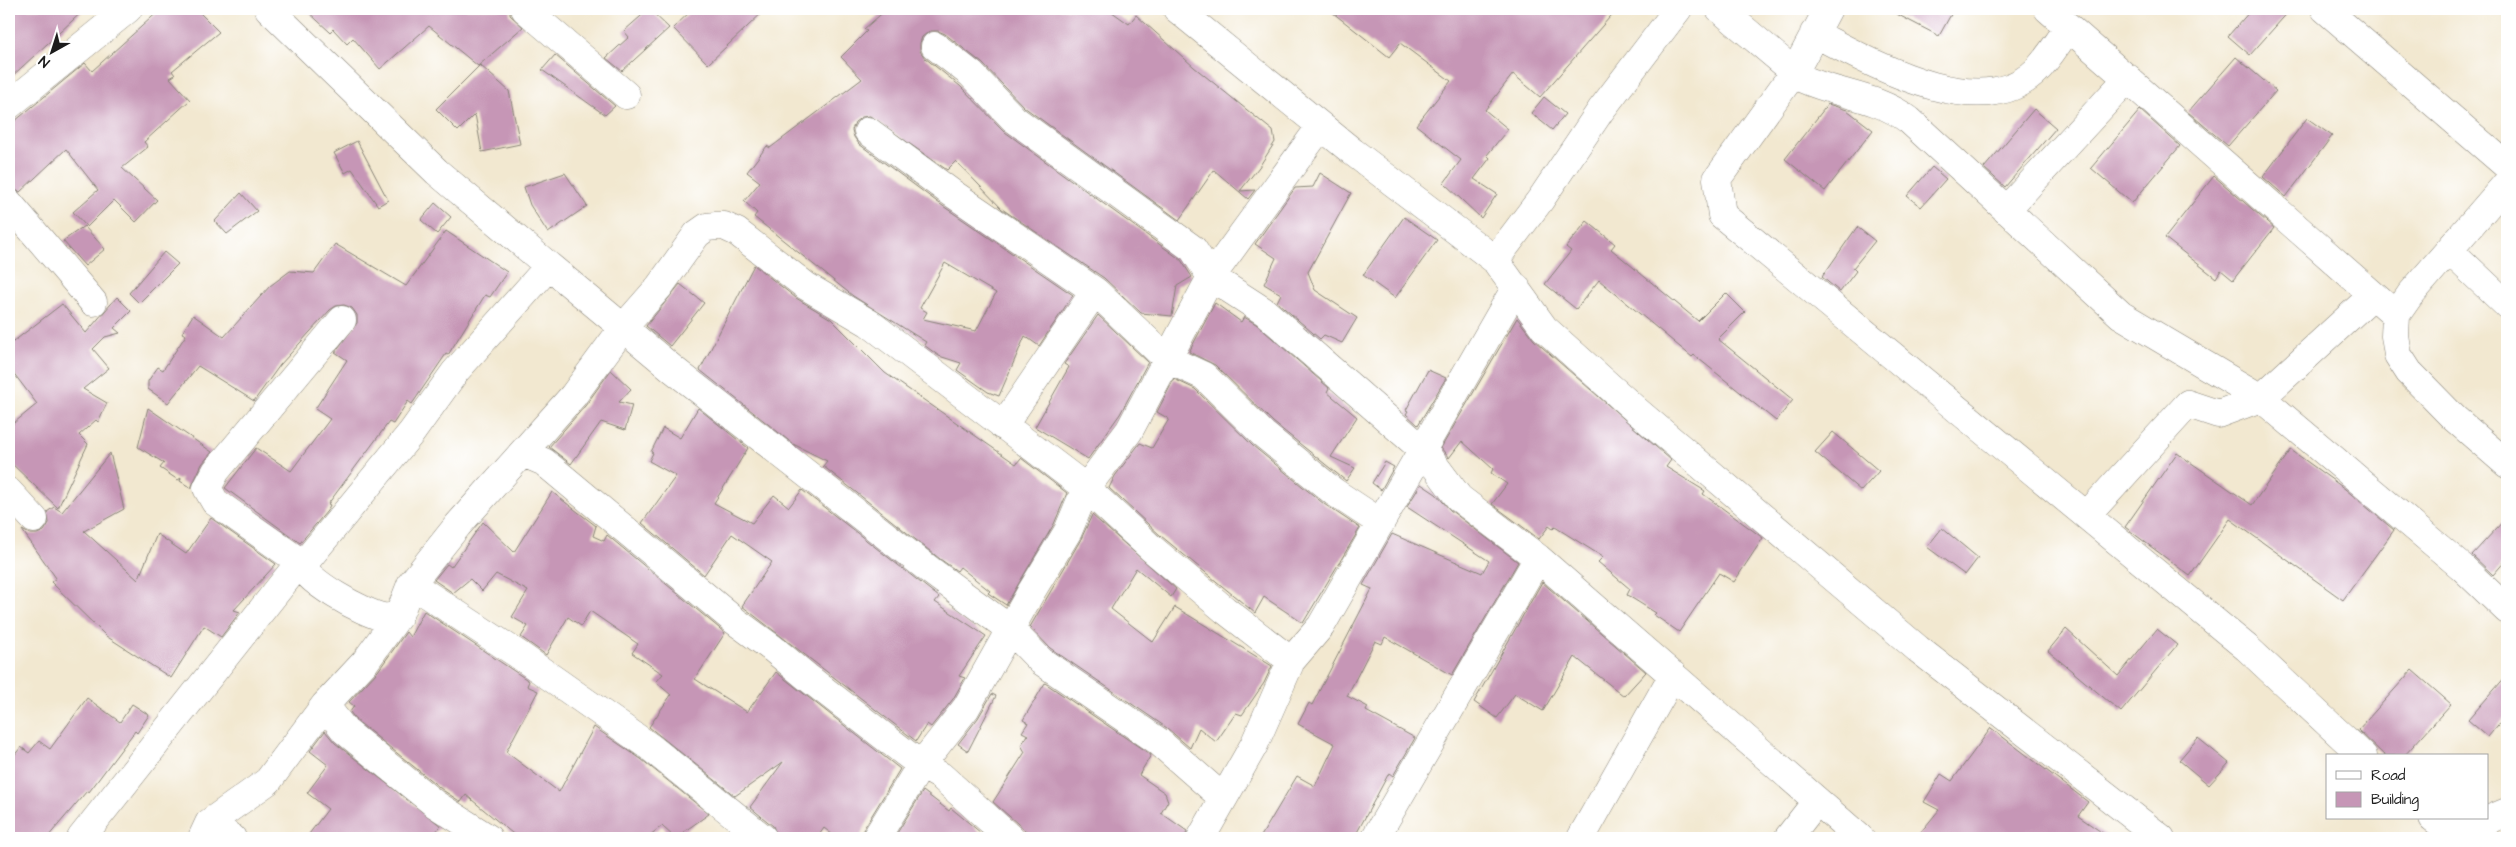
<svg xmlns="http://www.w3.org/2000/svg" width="2516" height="847" font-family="'Architects Daughter',sans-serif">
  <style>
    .building { fill: #c696b6; fill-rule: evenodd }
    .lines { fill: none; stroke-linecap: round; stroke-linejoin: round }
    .minor-casing { stroke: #878276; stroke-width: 29 }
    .minor { stroke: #fff; stroke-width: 28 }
  </style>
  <rect width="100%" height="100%" fill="#fff"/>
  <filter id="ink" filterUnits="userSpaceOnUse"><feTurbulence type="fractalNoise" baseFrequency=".02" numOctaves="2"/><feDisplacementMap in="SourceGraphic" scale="10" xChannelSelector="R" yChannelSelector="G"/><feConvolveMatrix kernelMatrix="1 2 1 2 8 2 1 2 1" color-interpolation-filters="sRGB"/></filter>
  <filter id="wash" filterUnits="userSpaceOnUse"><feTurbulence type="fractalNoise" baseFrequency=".0096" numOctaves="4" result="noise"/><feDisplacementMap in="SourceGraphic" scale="20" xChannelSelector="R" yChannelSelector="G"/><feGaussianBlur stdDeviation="1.12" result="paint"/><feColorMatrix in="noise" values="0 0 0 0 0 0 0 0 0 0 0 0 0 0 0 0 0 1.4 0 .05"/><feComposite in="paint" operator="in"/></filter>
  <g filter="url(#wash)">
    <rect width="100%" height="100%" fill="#f2e8d0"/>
    <g id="blocks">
      <path class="building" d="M9 9H85L9 79Z
        M161 9H196L219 32 172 71 175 75 170 78 190 100 144 142 148 147 122 168 157 200 136 222 114 200 87 227 73 212 98 190 66 149 20 192 9 188V126L85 63 92 71Z
        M305 9H510V15L523 27 478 66 429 26 380 69 353 38 347 44 333 29 330 32Z
        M649 9 669 28 622 71 606 58 629 37 624 31Z
        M693 9H766L708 64 673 28Z
        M887 9H1108L1129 24 1136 15 1194 67 1273 131 1275 142 1259 167 1240 191 1255 190 1248 199 1214 170 1179 220 1024 107 982 63 945 34 938 31H930L922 37 920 43V51L925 58 960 86 1005 132 1181 260 1192 277 1177 286 1172 316 1141 313 1104 278 1002 209 956 161 947 170 870 116 862 117 855 122 852 130 854 137 859 144 940 204 1073 295 1039 346 1025 336 999 396 988 392 957 370 961 363 939 356 924 345 926 342 853 296 754 217 757 213 744 201 760 182 747 172 767 146 770 148 862 79 841 57 867 31 864 29ZM945 263 996 293 976 331 923 319 927 312 920 308Z
        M1328 9H1617L1540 97 1513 74 1485 110 1508 129 1487 155 1490 158 1474 179 1497 194 1481 218 1444 183 1461 160 1416 125 1451 81 1400 43 1389 57Z
        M1887 9H1954L1939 36Z
        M2252 9H2291L2250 55 2228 36Z
        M555 55 615 106 605 115 542 70Z
        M2236 57 2276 91 2228 146 2188 112Z
        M480 65 509 91 520 144 482 152 475 114 458 131 436 109Z
        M1544 97 1565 114 1552 130 1531 113Z
        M1828 104 1847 110 1873 130 1825 191 1785 159Z
        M2034 109 2056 128 2005 187 1984 168Z
        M2140 110 2180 146 2132 203 2091 168Z
        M2307 118 2332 136 2286 197 2263 177Z
        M357 141 388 200 378 206 352 169 345 173 334 153Z
        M1932 167 1946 179 1921 207 1907 196Z
        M565 173 587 206 548 233 530 205 524 187Z
        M1320 173 1351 193 1308 272 1315 290 1357 318 1342 343 1324 335 1320 339 1277 302 1281 294 1264 284 1276 258 1255 244 1295 188 1313 187Z
        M2214 176 2274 228 2233 280 2221 270 2216 278 2165 238Z
        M241 193 257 211 227 234 215 221Z
        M435 203 451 217 437 234 421 220Z
        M1404 217 1437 240 1395 298 1363 275Z
        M1587 221 1615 244 1611 249 1698 321 1726 293 1745 312 1718 339 1793 400 1776 421 1694 355 1692 357 1599 280 1576 309 1545 284 1571 251 1566 247Z
        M84 226 105 249 85 266 63 241Z
        M1857 227 1875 241 1853 268 1856 271 1840 292 1822 277Z
        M446 231 507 272 490 297 485 295 448 355 446 354 412 404 408 401 393 424 389 422 328 504 330 505 327 511 300 543 225 488 256 448 291 471 330 419 315 409 347 360 335 352 357 323V315L352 308 344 305 336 306 330 310 280 365 254 401 198 366 168 403 148 389V381L158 367 163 370 186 335 182 333 193 315 224 337 270 286 290 271 314 273 335 244 406 286Z
        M164 252 178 264 139 303 129 293Z
        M754 265 796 298 831 319 885 373 1016 464 1021 458 1067 493 1054 524 1006 605 988 593 990 591 960 567 957 571 940 559 823 466 827 461 793 444 700 370Z
        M680 284 704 303 670 346 646 326Z
        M117 297 131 311 114 328 120 333 105 337 93 349 109 368 83 389 107 403 98 422 96 420 79 435 88 444 58 508 9 461V427L37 404 9 367V345L62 304 86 333Z
        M1215 303 1241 322 1244 317 1256 324 1329 388 1327 392 1357 417 1331 457 1355 468 1346 481 1273 422 1215 365 1189 352Z
        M1098 315 1148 362 1120 414 1088 459 1035 427 1069 367 1064 364Z
        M1517 318 1534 340 1671 460 1666 467 1705 491 1703 494 1763 538 1734 582 1719 573 1679 632 1654 615 1656 613 1627 595 1630 589 1598 562 1603 557 1555 527 1553 529 1549 526 1539 539 1492 504 1507 484 1491 473 1493 469 1462 441 1449 458 1441 448Z
        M611 370 631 389 619 402 632 405 625 430 601 422 571 464 549 447 585 406Z
        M1428 370 1446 378 1418 425 1406 414 1408 411 1406 410Z
        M1174 379 1195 389 1253 446 1324 504 1360 528 1303 623 1264 597 1255 613 1161 536 1109 488 1115 476 1140 443 1152 448 1169 419 1157 412Z
        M148 408 212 452 202 464 191 488 180 481 181 478 178 480 160 468 164 463 138 447Z
        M698 408 748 448 714 503 752 523 774 495 789 507 802 490 939 597 935 602 986 636 959 676 965 678 953 699 931 727 927 724 916 741 742 606 772 562 732 534 704 575 642 523 676 476 649 461 653 453 651 452 663 428 680 438Z
        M1833 432 1879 471 1861 491 1815 452Z
        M2291 450 2345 489 2394 530 2343 600 2230 519 2190 576 2125 527 2177 453 2252 505Z
        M110 453 124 509 84 531 138 580 157 534 186 554 211 518 276 564 234 610 240 612 221 637 204 626 171 678 106 636 51 582 56 578 22 530 30 534H37L44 531 49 523 47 512 54 507 62 512Z
        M1385 462 1394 467 1381 490 1372 483Z
        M1421 484 1436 494 1450 510 1518 562 1452 675 1385 637 1382 644 1375 641 1347 696 1368 707 1366 711 1415 738 1393 776 1389 773 1354 838H1260L1297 776 1315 786 1335 744 1298 724 1309 703 1312 705 1372 589 1363 585 1392 534 1482 573 1489 561 1407 507Z
        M552 492 596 526 593 536 604 541 607 535 725 633 695 679 747 712 776 672 900 769 863 830 860 838H837L824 828 817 838H778L773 826 750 807 783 762 735 796 649 727 671 695 656 682 663 674 632 653 638 644 590 611 581 626 568 617 546 655 521 637 528 626 512 617 528 591 496 574 482 591 470 579 453 593 434 580 447 564 451 567 483 522 514 552Z
        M1092 515 1176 589 1171 597 1136 568 1111 609 1153 642 1175 607 1272 666 1264 683 1242 715 1236 713 1216 742 1199 728 1190 748 1167 728 1050 648 1030 627 1081 539Z
        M2507 517V559L2493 575 2472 555Z
        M1942 528 1978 558 1965 575 1927 547Z
        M1542 582 1646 672 1624 696 1575 657 1543 711 1515 694 1497 718 1474 702Z
        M424 611 529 681 527 686 538 691 506 752 559 792 594 727 641 759 709 814 675 838 662 826 646 838H518L466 795 461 802 444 791 356 720 350 712 354 706 349 702 378 671 406 632 410 637Z
        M2066 629 2118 676 2157 629 2177 645 2121 712 2048 651Z
        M2412 670 2451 704 2404 756H2385L2358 730Z
        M2507 675V714L2488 737 2468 720Z
        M1045 683 1151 755 1139 775 1165 793 1168 801 1161 813 1187 831 1185 838H1034L993 802 1025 752 1021 745 1028 735 1022 732 1028 723 1023 720Z
        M992 694 996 696 968 751 958 744 978 718Z
        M87 698 120 722 132 704 149 715 137 733 135 731 89 792 87 791 47 838H9V762L21 747 29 753 39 741 50 749Z
        M1991 728 2088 802 2078 816 2110 838H1916L1939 810 1924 802 1941 774 1952 781Z
        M325 731 335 743 441 826 430 838H306L328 809 307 793 328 765 310 751Z
        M2198 738 2229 763 2209 785 2179 760Z
        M923 791 949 811 951 808 987 838H894Z"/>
    </g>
  </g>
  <g filter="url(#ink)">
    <use href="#blocks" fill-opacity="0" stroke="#878276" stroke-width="1"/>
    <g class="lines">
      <defs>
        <path id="minor" d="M269 9 437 172 549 266 455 372 412 432 301 567
          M525 9 626 95
          M1177 9 1353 152 1495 260 1544 328 1637 411 1918 649 2161 838
          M1720 9 1803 79C1839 95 1877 96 1909 120L2121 315 2261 398 2462 567 2507 610
          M1828 9 1795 71 1717 179 1722 215 2247 648 2363 756
          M2048 9 2396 315
          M2325 9 2507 166
          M1814 33C1870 62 1980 126 2036 71 2048 59 2058 42 2068 29
          M935 46 971 74 1014 119 1193 249 1211 277 1265 312 1423 450 1459 498 1538 558 1860 838
          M9 105 128 9
          M868 131 949 191 1095 291 1167 359 1204 376 1263 434 1334 492 1381 523
          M2507 183 2410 295 2396 315 2395 336 2398 355 2409 372 2454 418 2507 464
          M9 203 93 302
          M2006 210 2128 78
          M2450 251 2507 305
          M1495 260 1541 199 1601 110 1678 9
          M549 266 674 370 931 571 1011 630 1041 661 1158 741 1223 798
          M342 320 216 471 207 488 215 502 300 562C303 580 365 614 383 617 388 618 394 616 399 615
          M1003 426 1095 291
          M523 453 544 462 735 621 772 648 807 677 921 765 941 776 1010 838
          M9 492 34 519
          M2087 515 2188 404 2218 414 2261 398 2373 295
          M411 584 519 655 650 747 763 838
          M325 705 345 731 435 804 488 838
          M2433 818 2450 831 2466 829 2507 812
          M209 823 232 838
          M81 838 300 562
          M202 838 209 823 268 781 325 705 365 662 399 615 411 584 458 525 573 396 623 328 659 287 697 234 707 227 716 226H724L737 232 806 286 869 323 1086 488 1151 548 1225 610 1291 661
          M876 838 921 765 966 708 1031 592 1068 531 1086 488 1129 431 1211 277 1321 126
          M1201 838 1254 745 1291 661 1321 626 1516 287
          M1375 838 1538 558
          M1581 838 1673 675
          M1788 838 1816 802"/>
      </defs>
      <use href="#minor" class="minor-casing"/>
      <use href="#minor" class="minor"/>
    </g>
  </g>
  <rect width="2516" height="847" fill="none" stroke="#fff" stroke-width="30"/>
  <rect x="2326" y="754" width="162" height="65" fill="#ffffff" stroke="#a4a4a4"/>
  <rect x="2336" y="771" width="25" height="8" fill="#ffffff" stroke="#a4a4a4"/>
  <text x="2371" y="780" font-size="15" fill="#1c1c1c">Road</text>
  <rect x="2336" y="792" width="25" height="15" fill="#c696b6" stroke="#a4a4a4"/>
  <text x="2371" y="804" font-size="15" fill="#1c1c1c">Building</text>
  <g transform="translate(52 52) rotate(219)" stroke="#ffffff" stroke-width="4" paint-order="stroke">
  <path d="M0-4L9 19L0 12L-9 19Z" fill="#1c1c1c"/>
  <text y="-8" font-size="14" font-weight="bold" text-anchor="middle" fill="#1c1c1c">N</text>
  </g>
</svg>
